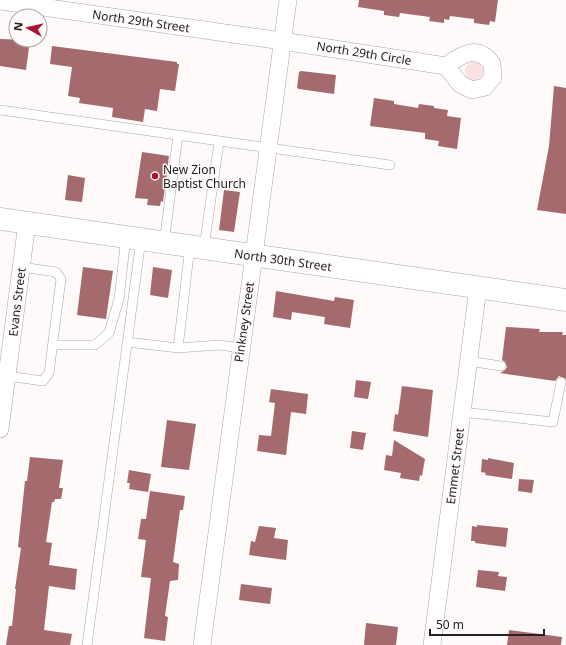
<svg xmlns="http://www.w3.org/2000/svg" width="566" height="645" font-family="'Noto Sans',sans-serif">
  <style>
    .green { fill: #fae0e1 }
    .building { fill: #a56a6d }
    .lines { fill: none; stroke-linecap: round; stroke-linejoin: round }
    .lane-casing { stroke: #aea4a4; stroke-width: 10 }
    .street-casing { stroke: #aea4a4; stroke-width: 18 }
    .secondary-casing { stroke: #aea4a4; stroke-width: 23 }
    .lane { stroke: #fff; stroke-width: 9 }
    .street { stroke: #fff; stroke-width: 17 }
    .secondary { stroke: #fff; stroke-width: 22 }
    .poi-dot { fill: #a91237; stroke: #fefafa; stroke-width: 1.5 }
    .labels { text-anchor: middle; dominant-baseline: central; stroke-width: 3; stroke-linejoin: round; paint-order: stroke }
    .street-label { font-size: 12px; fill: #262222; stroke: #fefafa }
    .poi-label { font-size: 12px; fill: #262222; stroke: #fefafa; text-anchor: start }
  </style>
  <rect width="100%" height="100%" fill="#fefafa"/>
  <path class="green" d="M465 71a9 9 0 1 1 18 0a9 9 0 1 1-18 0Z"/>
  <path class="building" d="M359 0H498L495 22 490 21 489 25 474 23V19L450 16 449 20 444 19V23L429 21 430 17 400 13 399 17 384 15V11L358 7Z
    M0 39 30 40 26 70 0 66Z
    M52 46 177 62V64H179L175 91 160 89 157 111 145 109 143 122 112 117 113 108 79 103 80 98 68 96 72 67 50 64Z
    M301 71 336 75 334 94 299 89 297 88 299 72Z
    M554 86 566 88V214L537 210 549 146Z
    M374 98 394 101V104L418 108 419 104 434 106V108L448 110 447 116 461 118 457 149 438 146 439 141 425 139V133L370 126Z
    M142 152 169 156 163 202 161 201 160 206 147 205 148 199 135 198Z
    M68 175 85 178 82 202 65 200Z
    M224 190 240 192 234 232 219 230Z
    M83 267 113 271 106 319 77 315Z
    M153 267 172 270 168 298 150 295Z
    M276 291 334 301 335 297 354 300 350 328 324 324 325 317 292 312 291 320 273 317Z
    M506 327 540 329 539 332H563L562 335H566V379L559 376 555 381 500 373 505 370 507 367 505 362 502 360Z
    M356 380 371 382 368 399 354 397Z
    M402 386 433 390 428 437 393 431 395 414 398 415Z
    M271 389 308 394 306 414 291 412 286 455 257 451 259 435 271 436 275 403 269 402Z
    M167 420 196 424 189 470 161 467Z
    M352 431 366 433 363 450 350 448Z
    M394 440 425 459 422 476 420 475 419 481 400 478 401 473 384 470 386 455 392 456Z
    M30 457 63 460 59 488H63L61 499H55L54 502H52L46 542 52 543 49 565 77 569 75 590 49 586 44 630 72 634 70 645H6L9 626H12L16 589H15L21 548 18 547 25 481H27Z
    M488 458 514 463 512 479 485 475 486 473 481 472 482 459 488 460Z
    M129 470 151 474 148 492 129 489 130 483H127Z
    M519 479 534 480 532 493 518 491Z
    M150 491 185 496 183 510H180L173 562 179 564 178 580 170 581 165 616 168 617 165 641 144 638 151 578 141 577 146 540 138 539 141 519H146Z
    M477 525 508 528 506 547 475 543V541H471L472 526 477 527Z
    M259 526 276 528 274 538 288 540 286 560 249 555 251 541 255 542Z
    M478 570 499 572 498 576 507 577 505 591 476 587Z
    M241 584 272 588 270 604 239 600Z
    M366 623 398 627 396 645H364Z
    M509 630 562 637 561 645H507Z"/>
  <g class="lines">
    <defs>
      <path id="lane" d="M0 110 390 165
        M164 243 178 136
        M204 248 219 142
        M127 342 178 348 219 345 241 348
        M53 345H95L109 333 119 299 126 237
        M178 348 190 246
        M468 361 501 366
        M7 376 43 381 49 373 61 279 56 272 21 267
        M462 412 553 422 561 382
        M87 645 141 239"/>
      <path id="street" d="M0 1 282 41 446 66C462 54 478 44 492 64L493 77 485 87 472 90 460 84 446 66
        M0 429 27 223
        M202 645 288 0
        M432 645 478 288"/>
      <path id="secondary" d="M0 219 566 300"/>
    </defs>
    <use href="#lane" class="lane-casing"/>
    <use href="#street" class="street-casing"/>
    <use href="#secondary" class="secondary-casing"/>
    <use href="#lane" class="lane"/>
    <use href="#street" class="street"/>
    <use href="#secondary" class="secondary"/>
  </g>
  <circle class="poi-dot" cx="155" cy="176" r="4"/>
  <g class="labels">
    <g class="street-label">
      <text transform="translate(141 21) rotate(8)">North 29th Street</text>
      <text transform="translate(364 53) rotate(9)">North 29th Circle</text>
      <text transform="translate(283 260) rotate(8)">North 30th Street</text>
      <text transform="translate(17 302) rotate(-83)">Evans Street</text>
      <text transform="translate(244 322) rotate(-82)">Pinkney Street</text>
      <text transform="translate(455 466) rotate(-83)">Emmet Street</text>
    </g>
    <g class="poi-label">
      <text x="163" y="169">New Zion<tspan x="163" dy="14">Baptist Church</tspan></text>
    </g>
  </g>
  <g transform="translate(28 28) rotate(278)"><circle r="19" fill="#fefafa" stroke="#a8a4a4"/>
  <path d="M0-3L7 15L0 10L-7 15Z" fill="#a91237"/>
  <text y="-6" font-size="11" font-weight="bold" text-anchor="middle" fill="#262222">N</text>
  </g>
  <path d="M430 629v6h114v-6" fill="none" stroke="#262222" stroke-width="2"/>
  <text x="436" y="629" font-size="12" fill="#262222" stroke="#fefafa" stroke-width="3" paint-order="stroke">50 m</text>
</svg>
